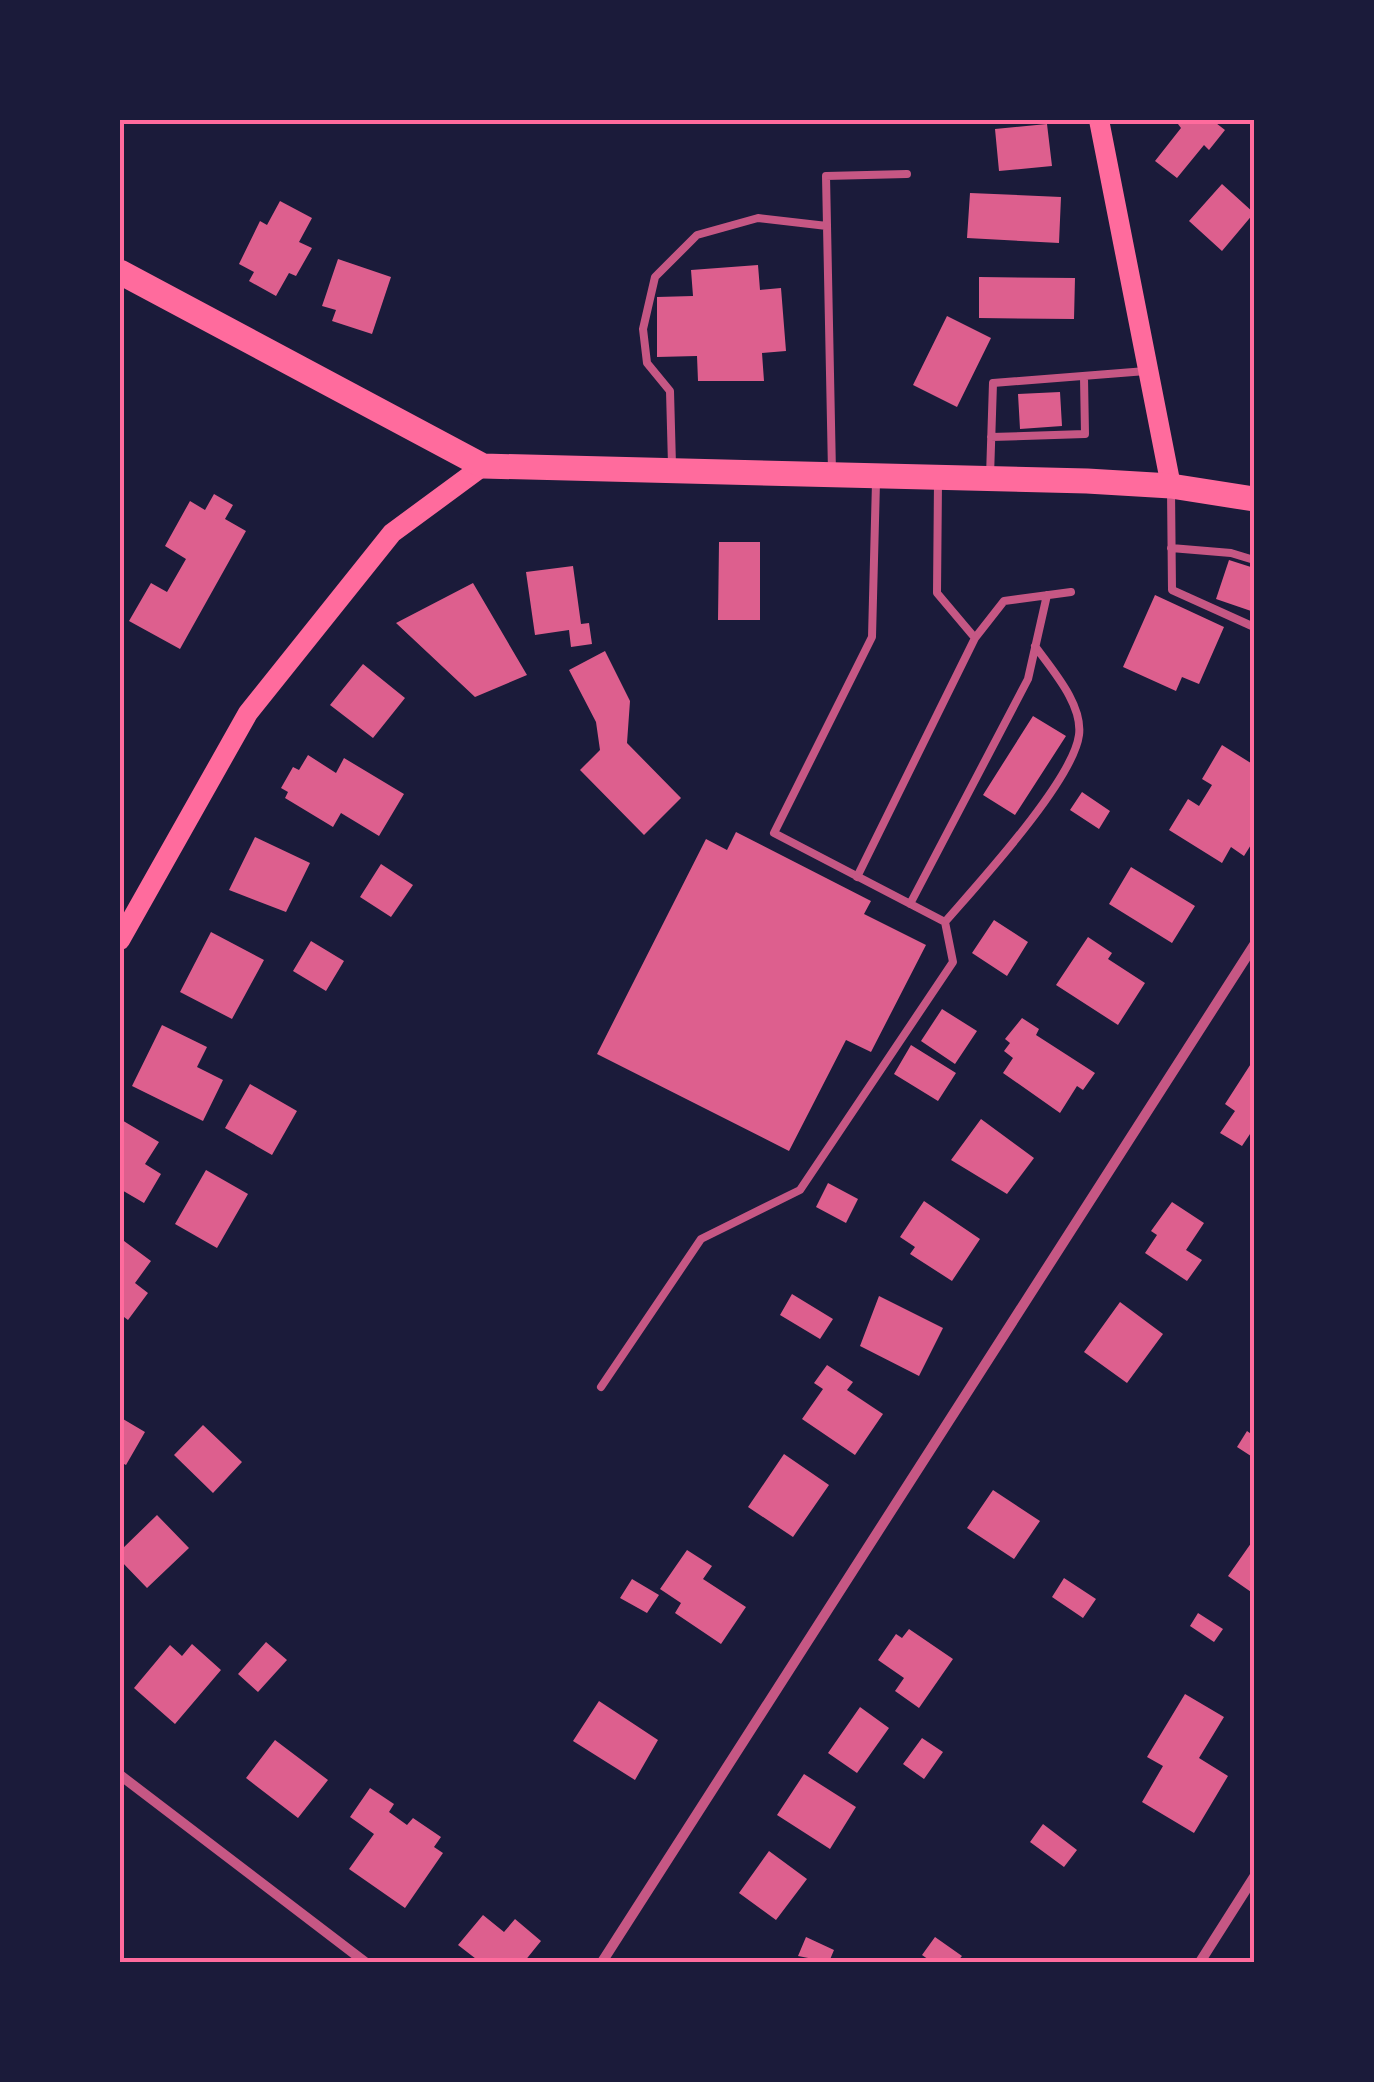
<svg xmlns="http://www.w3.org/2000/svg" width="1374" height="2082" font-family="Barlow,sans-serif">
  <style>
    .building { fill: #dd5f8e }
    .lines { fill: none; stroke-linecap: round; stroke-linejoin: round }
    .service { stroke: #c65784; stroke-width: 8 }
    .minor { stroke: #c65784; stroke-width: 10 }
    .secondary { stroke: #ff6b9d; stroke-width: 20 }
    .primary { stroke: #ff6b9d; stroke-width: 25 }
    .neatline { fill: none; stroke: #ff6b9d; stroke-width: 4 }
  </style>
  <rect width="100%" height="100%" fill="#1b1b3a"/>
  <path class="building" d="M1175 120H1212L1225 130 1209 150 1204 145 1177 178 1155 161 1181 128Z
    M1047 124 1052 166 999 171 995 129Z
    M1222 184 1254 213 1222 251 1189 221Z
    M970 193 1061 197 1059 243 967 238Z
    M280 201 312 218 299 242 312 248 296 276 289 273 276 296 249 281 254 272 239 264 260 221 267 225Z
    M338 259 391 277 372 334 332 321 336 310 322 306Z
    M758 265 760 290 781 288 786 351 762 353 764 381H698L697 356 657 357V297L693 296 691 270Z
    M979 277 1075 278 1074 319 979 318Z
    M947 316 991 338 957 407 913 385Z
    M1060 392 1062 426 1020 429 1018 394Z
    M214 494 233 505 225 519 246 531 180 649 129 621 151 583 167 592 186 559 165 546 190 501 205 510Z
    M719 542H760V620H718Z
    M1229 560 1254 568V612L1216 599Z
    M573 566 581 624 589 623 592 644 571 647 569 630 535 635 526 572Z
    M473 583 527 675 475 697 396 623Z
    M1155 595 1224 627 1199 684 1182 677 1176 691 1123 667Z
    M605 651 630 701 627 743 681 798 644 835 580 770 600 750 596 722 569 670Z
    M363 664 405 698 373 738 330 705Z
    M1033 716 1066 736 1015 815 983 795Z
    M1222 745 1254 765V840L1244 856 1231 847 1222 863 1169 830 1188 799 1199 806 1212 785 1202 779Z
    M308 755 336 773 344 758 404 794 379 836 341 813 333 827 285 798 288 792 281 788 293 767 299 770Z
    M1082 792 1110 811 1099 829 1070 810Z
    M736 832 871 901 864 914 926 945 871 1052 846 1040 789 1151 597 1054 706 839 727 850Z
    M255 837 310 863 286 912 229 890Z
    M381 864 413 885 391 917 360 897Z
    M1131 867 1195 906 1172 943 1109 904Z
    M994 920 1028 942 1007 976 972 953Z
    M211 932 264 960 232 1019 180 992Z
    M1088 937 1112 953 1108 959 1145 983 1118 1025 1056 985Z
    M311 941 344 961 326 991 293 971Z
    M942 1009 977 1031 955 1064 921 1041Z
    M1022 1018 1039 1029 1036 1035 1095 1073 1083 1090 1077 1086 1060 1113 1003 1073 1013 1058 1004 1051 1010 1043 1005 1039Z
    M162 1025 207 1047 197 1067 223 1080 203 1121 132 1086Z
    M911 1045 956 1073 938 1101 894 1074Z
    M1254 1059V1128L1242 1146 1220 1133 1235 1111 1225 1104Z
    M250 1084 297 1111 272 1155 225 1128Z
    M120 1119 159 1142 145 1164 161 1174 144 1203 120 1189Z
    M981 1119 1034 1158 1007 1194 951 1160Z
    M206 1170 248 1194 217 1248 175 1224Z
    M828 1183 858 1199 846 1223 816 1207Z
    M924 1201 980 1239 952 1281 910 1254 915 1247 900 1237Z
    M1172 1202 1204 1223 1186 1250 1202 1260 1187 1281 1145 1253 1157 1235 1151 1231Z
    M120 1238 151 1261 135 1283 148 1293 128 1320 120 1314Z
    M792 1294 833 1319 820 1339 780 1315Z
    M879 1296 943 1328 919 1376 860 1346Z
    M1120 1302 1163 1334 1127 1383 1084 1352Z
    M827 1365 853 1382 847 1390 883 1414 855 1455 802 1419 823 1389 814 1383Z
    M123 1419 145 1432 126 1465 120 1462Z
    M203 1425 242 1462 213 1493 174 1455Z
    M1247 1431 1254 1436V1458L1237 1447Z
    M784 1454 829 1485 793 1537 748 1507Z
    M993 1490 1040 1521 1014 1559 967 1528Z
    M157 1515 189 1548 147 1588 120 1560V1551Z
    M1254 1539V1594L1228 1576Z
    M687 1550 712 1566 703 1579 746 1607 721 1644 675 1613 681 1603 660 1589Z
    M1064 1578 1096 1599 1083 1618 1052 1597Z
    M632 1579 659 1595 647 1613 620 1598Z
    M1198 1613 1223 1629 1214 1642 1190 1626Z
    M909 1629 953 1659 919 1708 895 1691 904 1678 878 1660 896 1634 902 1638Z
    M266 1642 287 1660 258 1692 238 1674Z
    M192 1644 221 1670 175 1724 134 1688 170 1645 182 1656Z
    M1185 1694 1224 1717 1199 1758 1228 1776 1194 1833 1142 1802 1163 1766 1147 1757Z
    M599 1701 658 1740 635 1780 573 1741Z
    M860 1707 889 1728 857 1773 828 1753Z
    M922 1738 943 1752 924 1779 903 1764Z
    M275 1740 328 1780 298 1818 246 1778Z
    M804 1774 856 1807 830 1849 777 1815Z
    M370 1788 394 1804 389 1812 407 1825 413 1818 441 1837 434 1847 443 1853 405 1908 349 1869 374 1834 350 1817Z
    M1043 1824 1077 1850 1064 1867 1030 1842Z
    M769 1851 807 1879 776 1920 739 1893Z
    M483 1915 504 1932 515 1919 541 1941 524 1962H480L458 1945Z
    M806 1937 834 1950 829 1962 798 1956Z
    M935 1937 962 1956 957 1962H932L922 1955Z"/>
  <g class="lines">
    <path class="service" d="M991 437 1085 434 1084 378
      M672 465 670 391 647 363 643 329 655 277 697 235 758 218 827 226
      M832 472 826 176 907 174
      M990 476 993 383 1146 371
      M1171 490 1172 590 1254 627
      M1171 548 1231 553 1254 560
      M975 638 1004 601 1071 592
      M857 877 975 638 937 593 938 482
      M910 904 1028 679 1047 595
      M945 922C977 885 1073 781 1079 735 1083 704 1052 670 1035 646
      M601 1387 701 1239 800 1190 953 962 945 922 774 833 872 637 876 482"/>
    <path class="minor" d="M120 1775 365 1962
      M602 1962 1254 945
      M1200 1962 1254 1877"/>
    <path class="secondary" d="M1099 120 1171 486
      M120 940 248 713 392 533 483 466"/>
    <path class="primary" d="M120 272 483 466 1087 481 1171 486 1254 499"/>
  </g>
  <rect width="1374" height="2082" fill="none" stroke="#1b1b3a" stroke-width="245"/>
  <rect x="122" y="122" width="1130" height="1838" class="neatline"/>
</svg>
